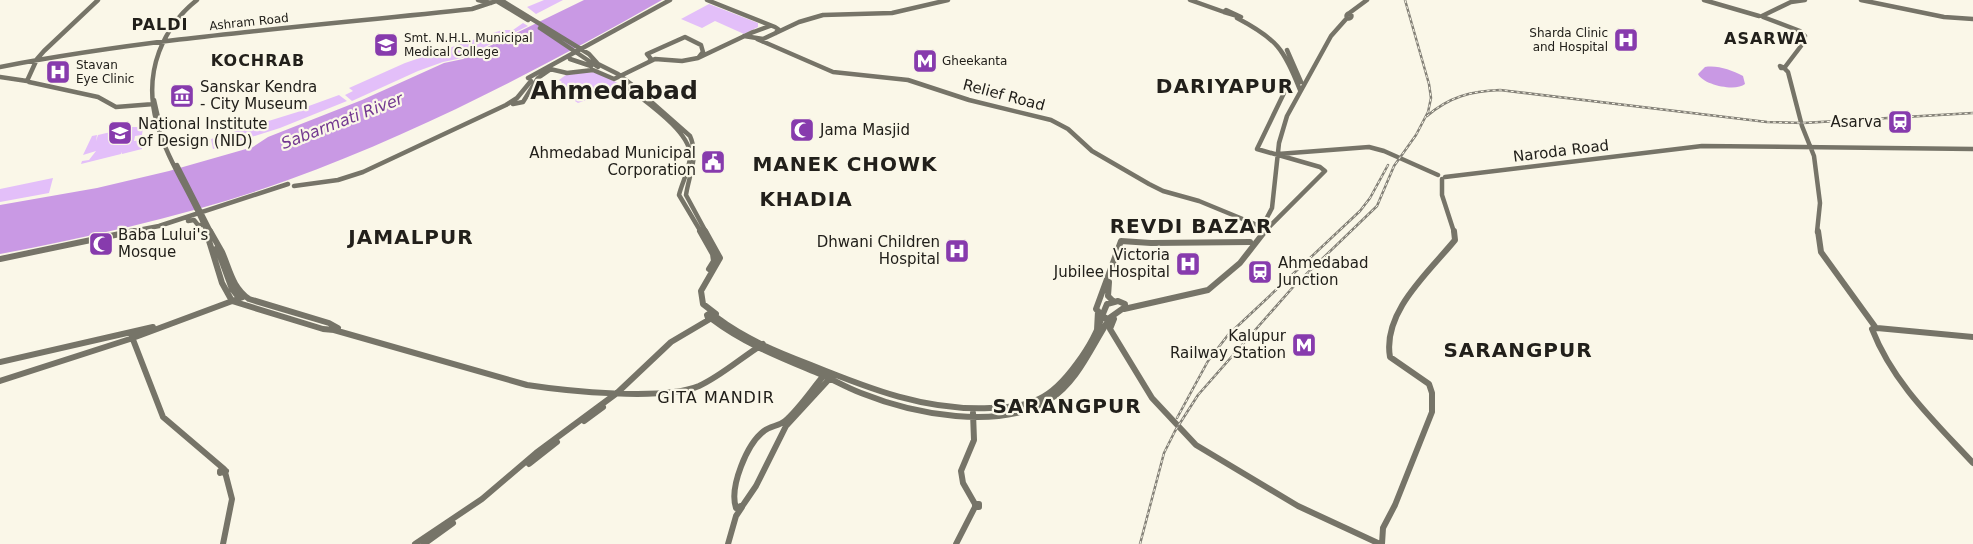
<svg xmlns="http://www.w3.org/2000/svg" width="1973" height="544" font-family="'DejaVu Sans',sans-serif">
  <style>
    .green { fill: #e3bff9 }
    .water { fill: #c999e4 }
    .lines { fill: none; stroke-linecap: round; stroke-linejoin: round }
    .major-far1 { stroke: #767468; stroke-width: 4.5 }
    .major { stroke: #767468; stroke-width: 6 }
    .rail-casing { stroke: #838077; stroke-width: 2.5 }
    .rail { stroke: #faf7e8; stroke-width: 1; stroke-dasharray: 3; stroke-linecap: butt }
    .labels { text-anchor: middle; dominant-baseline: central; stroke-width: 4.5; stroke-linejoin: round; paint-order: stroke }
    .far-street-label { font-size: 12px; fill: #22201b; stroke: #faf7e8 }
    .far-poi-label { font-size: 12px; fill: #22201b; stroke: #faf7e8; text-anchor: start }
    .poi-label { font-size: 15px; fill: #22201b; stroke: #faf7e8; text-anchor: start }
    .street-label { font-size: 15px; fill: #22201b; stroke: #faf7e8 }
    .far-district-label { font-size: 16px; font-weight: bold; letter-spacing: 1px; fill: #22201b; stroke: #faf7e8 }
    .water-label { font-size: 16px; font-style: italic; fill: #723790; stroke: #faf7e8 }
    .neighbourhood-label { font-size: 16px; letter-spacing: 1px; fill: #22201b; stroke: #faf7e8 }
    .district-label { font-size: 20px; font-weight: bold; letter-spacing: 1px; fill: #22201b; stroke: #faf7e8 }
    .town-label { font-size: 25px; font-weight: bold; fill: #22201b; stroke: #faf7e8 }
  </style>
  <rect width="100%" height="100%" fill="#faf7e8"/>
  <path class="green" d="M544 0H563L536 14 527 7Z
    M709 4 758 23V27L744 34 715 21 702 28 681 19Z
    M523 23 528 26 462 58 443 62 418 71 352 101 345 95 353 91 349 88 405 63 502 30H513Z
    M595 72 624 86 578 103 555 88 562 82 559 80 567 74Z
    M339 95 347 101 280 128 213 149 211 139 304 110 307 109 306 107Z
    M132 127H143L142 135 135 136 134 141 142 140V149L122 154V152L121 154 81 164 82 161 89 160 96 151 83 155 92 136 97 135 96 141 98 135Z
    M53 178 49 193 0 202V189Z"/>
  <path class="water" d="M584 0H662C542 68 418 133 288 180 195 214 98 235 0 254V205L97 188 169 171 253 147 268 137 362 100 444 63 463 59Z
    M1705 67C1718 65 1731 70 1743 76L1745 84C1736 92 1703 85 1698 74Z"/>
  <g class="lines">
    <path class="major-far1" d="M197 0C179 14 167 31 159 52 134 120 183 173 207 232
      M478 0 491 3
      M495 0 528 20
      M501 0 589 54 598 64 618 74 631 84 690 136C699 156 689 175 686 195L706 232
      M707 0 775 27 778 29 776 33
      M1190 0 1224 12
      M1704 0 1759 16
      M1861 0 1944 17 1973 19
      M1226 10 1241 17 1224 12Z
      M1346.5 16a2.5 2.5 0 1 1 5 0a2.5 2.5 0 1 1-5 0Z
      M1348 14 1367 0
      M1762 16 1791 2 1805 0
      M1763 17 1800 31 1805 36 1801 46 1785 67
      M1237 18C1277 39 1284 49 1300 90
      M540 28 598 67
      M751 33 770 26
      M744 36 763 39 799 22 823 15 892 13 948 0
      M757 39 833 72 908 80 969 100 1051 120 1068 129 1092 151 1149 184 1163 191 1199 201 1262 227 1272 208 1279 143 1287 116 1331 36 1347 18
      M1287 50 1301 82
      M570 59 591 66
      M649 62 651 59 647 54 685 37 701 45 703 52 699 57
      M1780 66 1785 68H1781Z
      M0 67C156 37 314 26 472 9L499 0
      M550 69 567 73 593 70 614 79 655 59 682 61 698 58 753 32
      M1785 69 1788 72 1802 126 1814 156 1820 203 1817 232
      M0 77 27 81
      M528 78 670 0
      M27 81 37 59 44 51 98 0
      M29 82 98 97 116 107 154 104
      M630 89C647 103 689 131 690 154 691 167 682 182 679 195L701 232
      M154 100 159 122
      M513 104 523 102 538 78 551 69
      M1278 154 1369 147 1384 151 1438 175
      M177 165 211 232
      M1445 177 1702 146 1973 149
      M1442 179V195L1454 232
      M294 186 338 180 363 172 506 105 517 98 531 81
      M188 221 194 220 198 225H203
      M128 232 159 226 288 184
      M1264 232 1325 171 1320 167 1257 149 1284 93 1287 81"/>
    <path class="major" d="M206 231 222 283 232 301 323 329 334 330 527 385C566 391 663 401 699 386 721 376 742 357 763 344
      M210 231C214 238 218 245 222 252 230 270 232 287 249 299L329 323 338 328
      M700 231 713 254 714 261 709 269
      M705 231 720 258 701 291 703 304 716 314 714 318H708L707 315 712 312
      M1818 231 1821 252 1876 328
      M217 248 232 289 239 298
      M0 259 134 231
      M1109 282 1108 296 1113 301
      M1118 301 1125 304V307L1108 319 1102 316 1107 304Z
      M1124 309 1208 290 1240 263 1265 231
      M1102 316 1096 309 1121 241 1151 243 1250 242
      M716 317C745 339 777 352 811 365 870 389 926 411 990 408 1006 408 1024 406 1039 399 1064 388 1095 342 1102 316
      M712 319C745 344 782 358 820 374 834 380 847 388 861 393 913 414 999 431 1049 400 1078 382 1092 345 1110 318
      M1114 319 1110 329 1152 398 1196 445 1298 506 1380 544
      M1877 328 1973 337
      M1872 329C1893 383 1934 421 1973 463
      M1097 330 1098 311
      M132 337 163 417 224 469
      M0 362 153 327
      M825 374C812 389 800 408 785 421 779 426 770 426 764 431 747 444 729 487 736 508L743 505 756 486 786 426 832 376
      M0 381 130 339 243 297
      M973 413 974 440 961 471 963 483 975 504
      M584 421 603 407
      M529 464 557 442
      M223 469 226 471 220 473V471Z
      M975 504H979V507H975Z
      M223 544 232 499 225 472
      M415 544 482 499 536 453 617 393 671 342 710 319
      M424 544 453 523
      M728 544 736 516 742 507
      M956 544 975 507
      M1382 544 1383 528 1395 505 1432 412V393L1429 384 1390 357C1382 312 1429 272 1455 240L1454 231"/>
    <defs>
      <path id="rail" d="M1427 116C1449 97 1471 91 1500 90L1767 122 1803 123 1973 113
        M1177 418 1208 361 1228 335 1360 211 1370 198 1388 165
        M1140 544 1164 453 1175 431 1198 395 1294 286 1377 206 1394 166 1416 135 1428 112 1431 98 1429 84 1405 0"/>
    </defs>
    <use href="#rail" class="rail-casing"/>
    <use href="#rail" class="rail"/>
  </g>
  <defs>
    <symbol id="hospital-square" viewBox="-11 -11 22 22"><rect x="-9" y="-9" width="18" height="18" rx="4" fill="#873bad" stroke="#faf7e8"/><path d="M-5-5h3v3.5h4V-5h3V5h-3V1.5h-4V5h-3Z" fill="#fff"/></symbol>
    <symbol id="university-square" viewBox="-11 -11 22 22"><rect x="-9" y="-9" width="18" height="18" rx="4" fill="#873bad" stroke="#faf7e8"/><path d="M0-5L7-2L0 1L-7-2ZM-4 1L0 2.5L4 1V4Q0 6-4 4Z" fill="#fff"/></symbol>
    <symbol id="metro-square" viewBox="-11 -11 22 22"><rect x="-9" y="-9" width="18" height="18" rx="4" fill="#873bad" stroke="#faf7e8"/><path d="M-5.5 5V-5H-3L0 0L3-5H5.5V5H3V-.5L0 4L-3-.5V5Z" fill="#fff"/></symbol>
    <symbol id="museum-square" viewBox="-11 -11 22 22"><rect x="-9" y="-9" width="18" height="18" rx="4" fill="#873bad" stroke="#faf7e8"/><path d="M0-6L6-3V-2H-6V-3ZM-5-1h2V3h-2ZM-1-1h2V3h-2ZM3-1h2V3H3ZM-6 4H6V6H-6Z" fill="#fff"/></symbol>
    <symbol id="station-square" viewBox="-11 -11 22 22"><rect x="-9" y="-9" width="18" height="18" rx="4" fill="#873bad" stroke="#faf7e8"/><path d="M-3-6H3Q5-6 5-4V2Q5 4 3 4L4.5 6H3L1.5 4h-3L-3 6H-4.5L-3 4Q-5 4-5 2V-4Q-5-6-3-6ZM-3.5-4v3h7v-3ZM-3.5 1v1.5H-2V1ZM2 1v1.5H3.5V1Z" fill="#fff"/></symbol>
    <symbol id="mosque-square" viewBox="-11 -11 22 22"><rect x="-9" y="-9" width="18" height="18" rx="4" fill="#873bad" stroke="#faf7e8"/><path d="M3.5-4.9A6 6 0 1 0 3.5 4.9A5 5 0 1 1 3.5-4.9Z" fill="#fff"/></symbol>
    <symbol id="civic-square" viewBox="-11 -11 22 22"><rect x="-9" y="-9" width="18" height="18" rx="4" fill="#873bad" stroke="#faf7e8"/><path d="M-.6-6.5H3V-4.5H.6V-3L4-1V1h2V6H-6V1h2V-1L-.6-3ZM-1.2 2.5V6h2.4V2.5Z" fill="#fff"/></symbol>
  </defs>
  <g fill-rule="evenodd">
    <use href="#hospital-square" x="1612" y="26" width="28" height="28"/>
    <use href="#university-square" x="372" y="31" width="28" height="28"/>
    <use href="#metro-square" x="911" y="47" width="28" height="28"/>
    <use href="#hospital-square" x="44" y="58" width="28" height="28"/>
    <use href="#museum-square" x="168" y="82" width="28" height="28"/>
    <use href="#station-square" x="1886" y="108" width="28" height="28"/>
    <use href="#mosque-square" x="788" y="116" width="28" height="28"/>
    <use href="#university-square" x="106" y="119" width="28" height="28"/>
    <use href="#civic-square" x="699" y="148" width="28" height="28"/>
    <use href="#mosque-square" x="87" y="230" width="28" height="28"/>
    <use href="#hospital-square" x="943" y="237" width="28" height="28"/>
    <use href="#hospital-square" x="1174" y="250" width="28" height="28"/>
    <use href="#station-square" x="1246" y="258" width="28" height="28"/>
    <use href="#metro-square" x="1290" y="331" width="28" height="28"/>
  </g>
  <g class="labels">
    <g class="far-street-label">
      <text transform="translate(249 22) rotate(-6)">Ashram Road</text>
    </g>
    <g class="far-poi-label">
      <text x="1608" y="33" text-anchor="end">Sharda Clinic<tspan x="1608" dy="14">and Hospital</tspan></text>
      <text x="404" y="38">Smt. N.H.L. Municipal<tspan x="404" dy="14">Medical College</tspan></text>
      <text x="942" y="61">Gheekanta</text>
      <text x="76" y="65">Stavan<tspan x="76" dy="14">Eye Clinic</tspan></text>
    </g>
    <g class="poi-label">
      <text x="200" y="87">Sanskar Kendra<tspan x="200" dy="17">- City Museum</tspan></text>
      <text x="1882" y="122" text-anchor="end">Asarva</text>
      <text x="138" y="124">National Institute<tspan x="138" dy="17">of Design (NID)</tspan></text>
      <text x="820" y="130">Jama Masjid</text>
      <text x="696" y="153" text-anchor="end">Ahmedabad Municipal<tspan x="696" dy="17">Corporation</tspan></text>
      <text x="118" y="235">Baba Lului's<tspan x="118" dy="17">Mosque</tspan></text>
      <text x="940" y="242" text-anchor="end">Dhwani Children<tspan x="940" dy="17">Hospital</tspan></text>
      <text x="1170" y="255" text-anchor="end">Victoria<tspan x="1170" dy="17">Jubilee Hospital</tspan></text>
      <text x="1278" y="263">Ahmedabad<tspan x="1278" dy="17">Junction</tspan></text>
      <text x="1286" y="336" text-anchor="end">Kalupur<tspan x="1286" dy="17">Railway Station</tspan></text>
    </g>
    <g class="street-label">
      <text transform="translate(1004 95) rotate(15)">Relief Road</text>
      <text transform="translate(1561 151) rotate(-7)">Naroda Road</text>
    </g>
    <g class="far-district-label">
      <text x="160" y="24">PALDI</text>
      <text x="1766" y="38">ASARWA</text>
      <text x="258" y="60">KOCHRAB</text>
    </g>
    <g class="water-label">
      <text transform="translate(342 121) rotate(-21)">Sabarmati River</text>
    </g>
    <g class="neighbourhood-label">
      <text x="716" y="397">GITA MANDIR</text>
    </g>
    <g class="district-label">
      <text x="1225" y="86">DARIYAPUR</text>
      <text x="845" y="164">MANEK CHOWK</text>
      <text x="806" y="199">KHADIA</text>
      <text x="1191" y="226">REVDI BAZAR</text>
      <text x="411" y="237">JAMALPUR</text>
      <text x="1518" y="350">SARANGPUR</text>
      <text x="1067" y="406">SARANGPUR</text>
    </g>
    <g class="town-label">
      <text x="614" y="90">Ahmedabad</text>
    </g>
  </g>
</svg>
